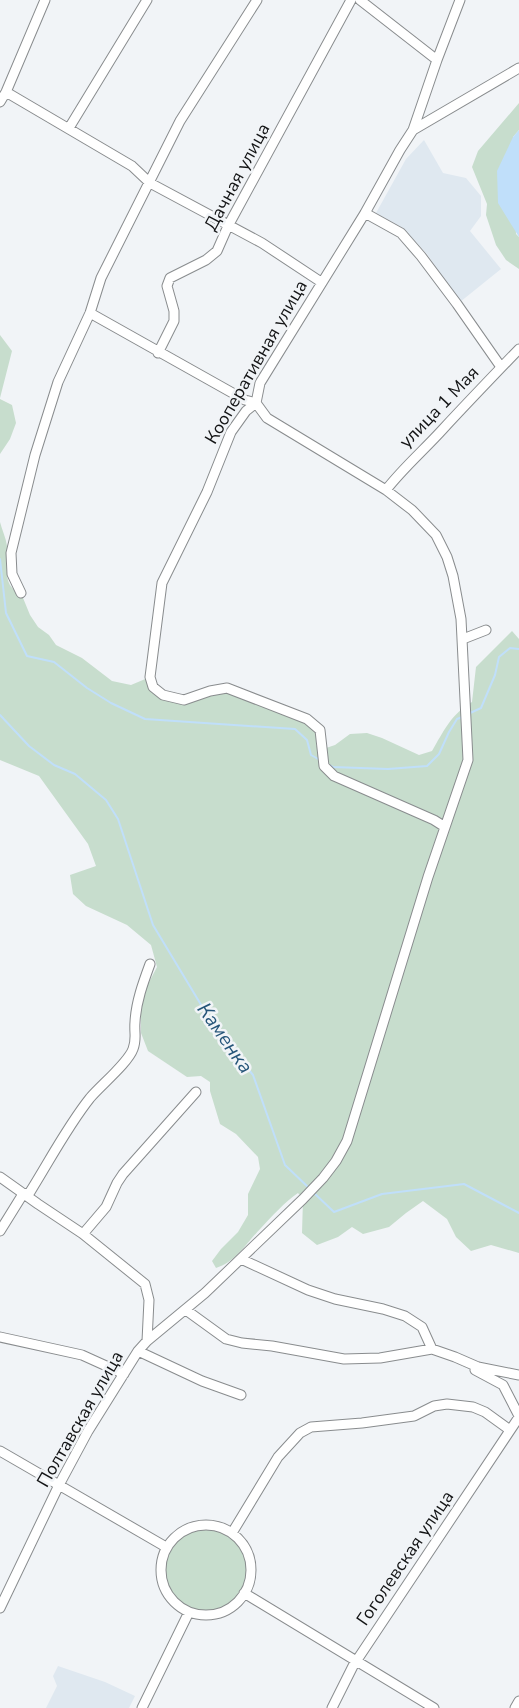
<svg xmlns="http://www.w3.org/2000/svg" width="519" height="1708" font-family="'Nunito Sans',sans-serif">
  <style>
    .built { fill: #dfe8f0 }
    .green { fill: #c7ddcd }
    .water { fill: #c0dffa }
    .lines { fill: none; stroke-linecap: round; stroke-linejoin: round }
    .stream { stroke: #c0dffa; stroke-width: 2 }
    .minor-casing { stroke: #898c8e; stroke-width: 11 }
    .minor { stroke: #fff; stroke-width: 9 }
    .labels { text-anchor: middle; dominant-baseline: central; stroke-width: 5; stroke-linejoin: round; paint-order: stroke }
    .street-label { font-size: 18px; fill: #131415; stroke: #f1f4f7 }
    .water-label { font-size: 20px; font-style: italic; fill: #255579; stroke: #f1f4f7 }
  </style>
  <rect width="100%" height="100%" fill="#f1f4f7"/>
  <path class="built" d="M424 140 443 173 466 178 481 196V216L470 231 501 269 460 302 427 254 403 228 376 213 406 159Z
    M58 1666 105 1682 135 1696 129 1708H46L57 1686 53 1676Z"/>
  <path class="green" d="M519 103V130L513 137 516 234 519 237V269L506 260 496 245 486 215 487 204 472 167 478 151Z
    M0 335 12 351 0 398Z
    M0 399 12 405 16 423 10 439 0 454Z
    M0 522C2 530 6 538 7 546 9 561 0 587 21 593L30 615 38 627 49 635 56 645 82 658 112 681 131 685 150 677 153 687 175 698 227 688 320 730 316 745 320 750 335 745 350 734 367 733 382 738 419 755 432 751C443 732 452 713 472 702L476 667 512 631 519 639V1253L491 1245 471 1251 456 1237 447 1219 423 1201 406 1213 389 1227 363 1234 352 1227 338 1237 317 1245 302 1233 303 1199 298 1193C285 1202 272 1216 261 1228 247 1242 236 1262 216 1268L212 1261 221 1249 238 1232 248 1215V1194L260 1169 258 1157 236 1134 220 1124 210 1091V1082L201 1076 187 1077 148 1051 141 1033V1008L147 986 157 967 151 945 127 925 86 906 73 894 70 875 96 866 88 844 39 776 0 760Z
    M161 1570a45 45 0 1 1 90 0a45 45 0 1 1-90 0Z"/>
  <path class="water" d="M519 130V237L498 203 497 171 513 137Z"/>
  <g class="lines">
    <path class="stream" d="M0 559 6 613 27 656 54 662 87 688 111 703 145 719 295 729 307 740 311 755 320 760
      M468 714 481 708 495 675 499 657 510 648 519 649
      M0 715 29 746 54 765 75 774 106 800 118 819 153 925 215 1028 253 1075 285 1165 310 1189
      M327 764 333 767 388 769 427 766 439 754 449 732 457 719 462 717
      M314 1193 334 1212 382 1194 464 1184 519 1213"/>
    <defs>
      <path id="minor" d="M360 0 437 60
        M6 92 132 166 150 183 262 243 321 282
        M0 102 6 92 45 0
        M69 128 147 0
        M413 130 519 68
        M365 213 401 233 421 256 457 304 501 367
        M90 313 245 400 256 403
        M158 353 174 321V311L167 286 170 278 206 260 217 251 228 226 351 0
        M386 490C403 468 424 450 443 429 468 402 493 376 519 349
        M21 593 12 574 11 553 35 455 58 382 90 313 101 278 180 121 257 0
        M463 639 486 630
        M445 827 434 820 334 776 324 766 320 730 307 719 227 688 210 691 184 700 163 695 153 687 150 677 162 583 207 492 231 432 246 411 256 403 260 383 365 213 400 150 413 130 437 60 460 0
        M0 1177 38 1204 83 1234 145 1284 149 1300 147 1341
        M0 1231 23 1194 30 1192C50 1160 67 1127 90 1098 101 1085 128 1063 133 1049 137 1039 134 1033 135 1022 136 1002 143 983 150 964
        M83 1234 106 1207 117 1183 123 1174 196 1092
        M241 1259 308 1290 335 1299 383 1309 405 1316 422 1327 432 1349
        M186 1310 226 1339 242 1343 272 1346 344 1359 380 1358 432 1349 455 1357 478 1367 519 1375
        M0 1337 82 1355 124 1374
        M138 1351 202 1381 241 1395
        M475 1370 503 1385 519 1416
        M0 1451 166 1547
        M161 1570a45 45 0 1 1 90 0a45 45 0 1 1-90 0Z
        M232 1533 278 1457 300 1433 311 1427 362 1423 414 1416 434 1406 447 1404 473 1407 485 1412 510 1430
        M244 1593 434 1708
        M0 1608 59 1485 88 1431 138 1351 147 1341 205 1293 303 1199 323 1178 336 1161 347 1141 428 877 468 760 461 619 453 576 447 557 436 535 412 510 386 490 267 418 256 403
        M142 1708 189 1612
        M332 1708 353 1666 519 1417
        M515 1708 519 1701"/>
    </defs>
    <use href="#minor" class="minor-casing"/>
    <use href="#minor" class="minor"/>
  </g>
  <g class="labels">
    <g class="street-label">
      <text transform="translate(237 177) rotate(-62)">Дачная улица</text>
      <text transform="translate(256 362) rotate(-60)">Кооперативная улица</text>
      <text transform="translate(439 407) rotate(-46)">улица 1 Мая</text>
      <text transform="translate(80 1419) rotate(-60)">Полтавская улица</text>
      <text transform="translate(405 1558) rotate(-56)">Гоголевская улица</text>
    </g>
    <g class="water-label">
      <text transform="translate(225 1038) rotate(55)">Каменка</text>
    </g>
  </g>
</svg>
